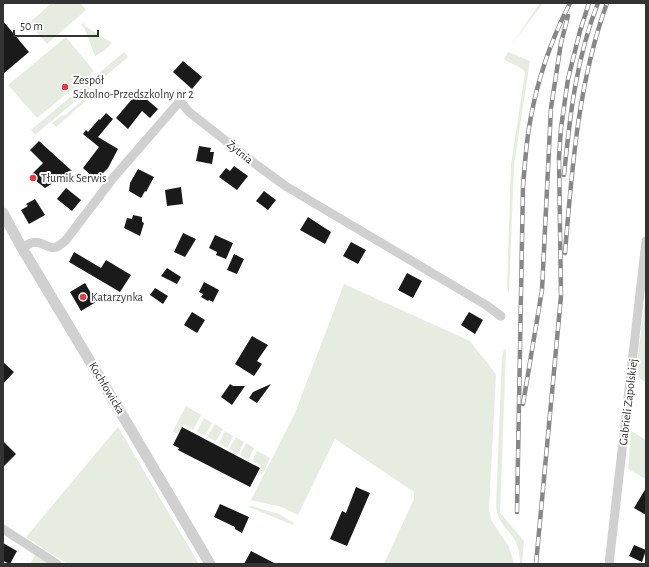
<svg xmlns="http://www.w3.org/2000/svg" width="649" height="567" font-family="'Alegreya Sans',sans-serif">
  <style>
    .green { fill: #e6ecdf }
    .building { fill: #1a1a1a }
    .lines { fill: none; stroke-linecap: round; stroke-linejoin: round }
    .minor { stroke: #d0d0d0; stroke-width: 9 }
    .tertiary { stroke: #d0d0d0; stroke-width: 11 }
    .rail-casing { stroke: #888; stroke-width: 4.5 }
    .rail { stroke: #fff; stroke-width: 3; stroke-dasharray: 9; stroke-linecap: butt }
    .poi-dot { fill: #e63946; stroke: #fff; stroke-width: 1.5 }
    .labels { text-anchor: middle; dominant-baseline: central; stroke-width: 4; stroke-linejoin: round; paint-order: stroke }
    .poi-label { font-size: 12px; fill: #333; stroke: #fff; text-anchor: start }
    .street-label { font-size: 12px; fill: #333; stroke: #fff }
  </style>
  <rect width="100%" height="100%" fill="#fff"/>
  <path class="green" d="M52 3H80L86 10 47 44 29 23Z
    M540 3H543L510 47Z
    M83 23 85 26 112 43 105 50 95 56 84 27 81 25Z
    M66 37 94 71 37 118 8 85Z
    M124 52 128 57 35 135 31 130Z
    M508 52 530 61 514 165 509 292 507 287 511 165 525 72C520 65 511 65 504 59Z
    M104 82 105 84 56 127 52 123 63 115 64 116Z
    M344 284 470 341 496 374 489 509 491 520 509 547 514 564H384L414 499V492L335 439 298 515 282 507 251 500 295 413Z
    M646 294V383C640 378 637 377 636 369Z
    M506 349 500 513 524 541 522 564H520C520 557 519 549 516 542 508 528 498 524 496 506L502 356 504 350Z
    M186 406 201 415 193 430 183 424 177 434 173 431Z
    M204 418 212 423 205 436 197 431Z
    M215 424 223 429 216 441 207 437Z
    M118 427 199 564H67L26 537Z
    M225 431 233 436 227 448 219 443Z
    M631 431 646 440V479L628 469Z
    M236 437 244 442 238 454 229 449Z
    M246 443 254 448 248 460 240 455Z
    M257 451 270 458 262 475 258 473 261 466 252 461Z
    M251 506 279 514 294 523 293 525 249 507Z
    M35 555 49 564H30Z"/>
  <path class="building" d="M3 21 29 52 3 74Z
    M183 61 202 77 192 89 173 72Z
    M138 92 158 109 150 118 142 111 128 129 116 118Z
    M106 113 113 119 98 137 118 149 108 168 96 180 83 168 99 147 83 134 86 130 88 132 99 119 100 120Z
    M39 141 72 171 45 188 30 176 43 163 30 150Z
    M199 146 211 148 210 152H214L212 164 196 161Z
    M234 166 248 176 237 190 219 177 226 168 230 171Z
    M138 169 154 177 146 192 145 191 141 198 129 191 130 183Z
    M181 187 183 204 167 206 165 190Z
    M66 188 81 200 72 211 57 199Z
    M264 191 276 200 268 210 256 201Z
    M35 199 45 215 29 224 21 210 28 206 26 204Z
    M133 215 142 217V222L144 223 140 236 124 228 127 218 132 219Z
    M308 217 331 232 325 244 300 230Z
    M183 233 196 239 185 257 174 252Z
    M215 235 233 243 226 259 216 255 217 252 209 248Z
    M351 242 366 250 358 264 343 256Z
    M74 252 101 268 106 260 131 275 120 292 69 262Z
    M234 254 244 259 237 274 227 270Z
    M167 268 181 277 177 284 161 276Z
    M407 273 422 281 413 298 398 290Z
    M204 282 219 290 213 302 209 300 208 301 201 297 203 294 199 292Z
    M85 283 96 302 81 311 70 292Z
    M155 288 168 296 163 304 150 295Z
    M192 312 205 320 197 333 184 325Z
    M469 312 483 320 475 334 461 325Z
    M252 336 268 345 257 361 262 364 254 376 235 364Z
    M3 362 14 372 3 384Z
    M230 384 233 386H245L232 405 221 397Z
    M271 384 257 403 249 398 253 392Z
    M182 427 260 468 250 487 178 450 179 448 173 445Z
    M3 441 16 454 3 467Z
    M356 487 370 493 347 546 330 539 342 511 346 513Z
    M646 488V515L634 508Z
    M220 504 249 517 242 533 235 529V527L214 517Z
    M3 543 17 551 10 564 3 561Z
    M634 545 646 550 642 562 629 556Z
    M251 551 276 564H244Z"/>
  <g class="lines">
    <path class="minor" d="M22 248C25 247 28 244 31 243 46 238 48 258 66 240L114 177 180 101 189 112 258 166 287 187 486 305 501 316
      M3 529 57 564
      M609 564 646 241"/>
    <path class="tertiary" d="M3 213 22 248 127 423 210 564"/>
    <defs>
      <path id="rail" d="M564 175C570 115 576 59 598 3
        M565 253C572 168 578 83 607 3
        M523 404 542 290 551 108 561 43 568 16
        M517 512 523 186C525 165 526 143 530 122 537 81 551 40 570 3
        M536 564 561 296 559 157 561 128 568 79 580 31 589 3"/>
    </defs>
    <use href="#rail" class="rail-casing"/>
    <use href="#rail" class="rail"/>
  </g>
  <g class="poi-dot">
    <circle cx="65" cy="87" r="4"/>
    <circle cx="33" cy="178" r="4"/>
    <circle cx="83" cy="297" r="4"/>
  </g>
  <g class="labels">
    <g class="poi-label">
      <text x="73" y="80">Zespół<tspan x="73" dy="14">Szkolno-Przedszkolny nr 2</tspan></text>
      <text x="41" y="178">Tłumik Serwis</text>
      <text x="91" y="297">Katarzynka</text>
    </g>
    <g class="street-label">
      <text transform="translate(240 152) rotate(39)">Żytnia</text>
      <text transform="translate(107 388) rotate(59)">Kochłowicka</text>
      <text transform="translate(628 402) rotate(-83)">Gabrieli Zapolskiej</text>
    </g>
  </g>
  <rect width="649" height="567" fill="none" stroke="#333333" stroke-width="8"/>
  <path d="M14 30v6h84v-6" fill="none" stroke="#333333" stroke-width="2"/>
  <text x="20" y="30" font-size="12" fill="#333333" stroke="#ffffff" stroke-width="3" paint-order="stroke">50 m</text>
</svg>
